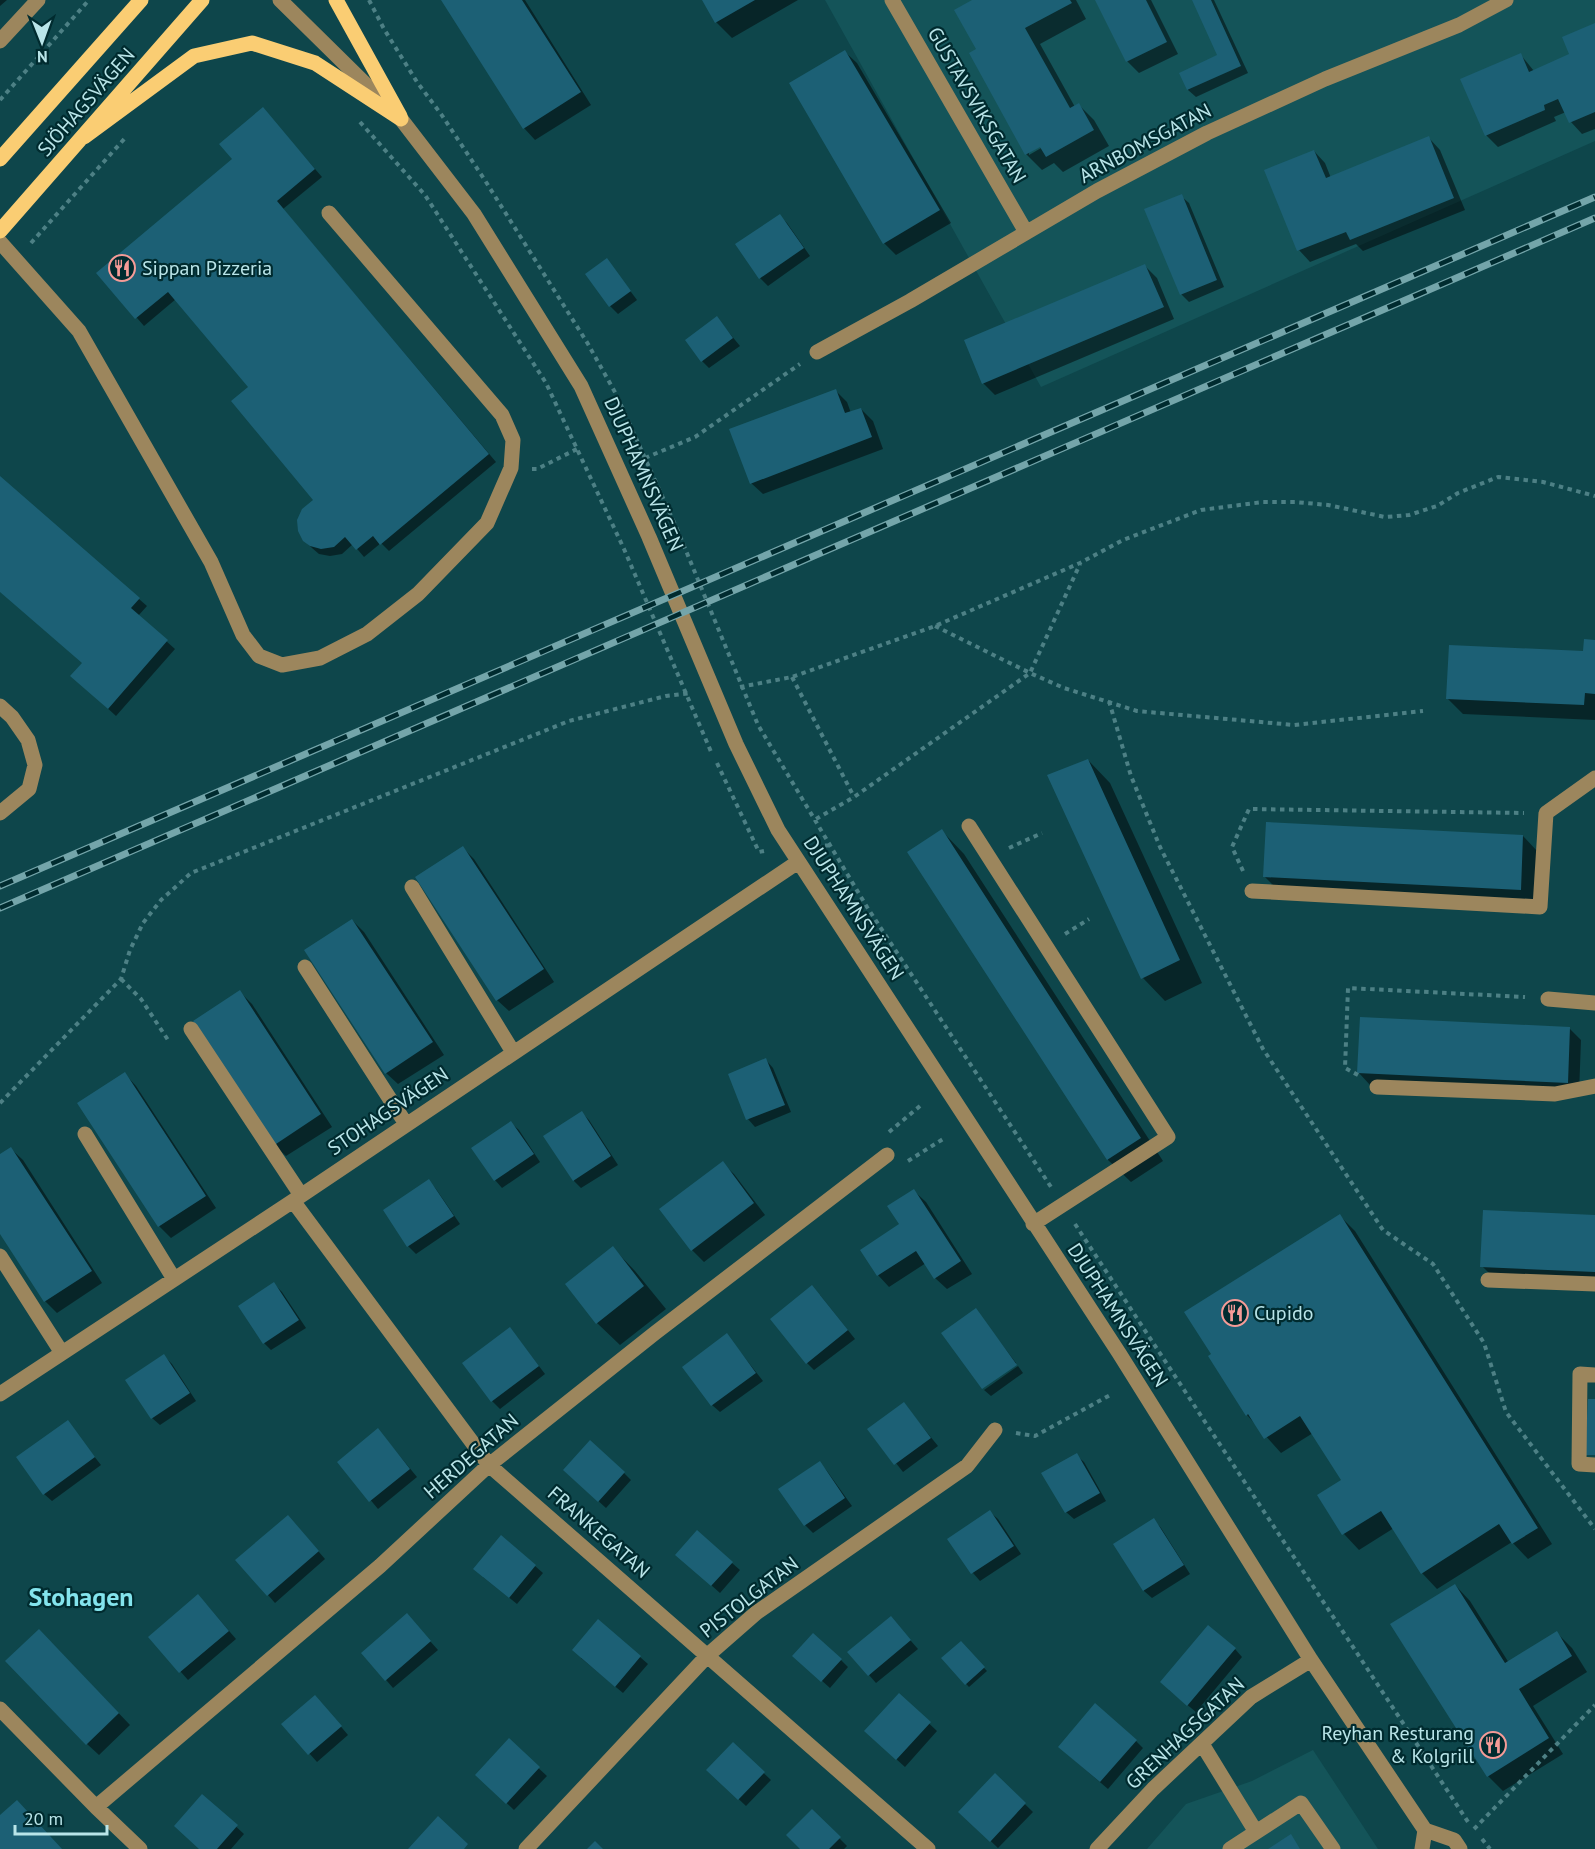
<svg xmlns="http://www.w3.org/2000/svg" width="1595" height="1849" font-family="'PT Sans',sans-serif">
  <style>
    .built { fill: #145459 }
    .shadow { fill: #0007; fill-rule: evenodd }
    .building { fill: #1c6075 }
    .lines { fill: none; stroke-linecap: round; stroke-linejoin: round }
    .path { stroke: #4d8085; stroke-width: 4; stroke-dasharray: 4.5 4.5; stroke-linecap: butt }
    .minor { stroke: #9c865d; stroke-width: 15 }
    .major { stroke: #facd73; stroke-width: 15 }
    .rail-casing { stroke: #74a5aa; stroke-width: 7 }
    .rail { stroke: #002b2f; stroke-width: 4.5; stroke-dasharray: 14; stroke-linecap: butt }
    .labels { text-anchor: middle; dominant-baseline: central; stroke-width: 4.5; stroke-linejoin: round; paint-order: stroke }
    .street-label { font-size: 20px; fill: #b9e5e9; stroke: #002b2f }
    .poi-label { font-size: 20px; fill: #b9e5e9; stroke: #002b2f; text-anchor: start }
    .district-label { font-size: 26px; font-weight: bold; fill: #83e4ed; stroke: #002b2f }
  </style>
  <rect width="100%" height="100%" fill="#0e464b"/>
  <path class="built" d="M825 0H1595V141L1041 387Z
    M1313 1750 1378 1849H1147L1186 1804 1252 1781Z"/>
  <path class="shadow" d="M0 0H7L0 6Z
    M442 0H525L591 105 535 140 524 128Z
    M703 0H798L732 38 716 22Z
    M975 0H1076L1086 19 1040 44 1075 107 1079 105 1094 120 1109 146 1063 172 1054 163 1042 170 1026 154 978 50ZM1046 142 1048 144 1029 155V151Z
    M1096 0H1151L1178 54 1139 73 1127 61Z
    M1193 0H1214L1248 73 1196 97 1188 90 1181 74 1219 56Z
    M1595 25V129L1582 134 1571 122 1566 112 1554 117 1556 121 1498 147 1486 135 1520 54 1534 71 1571 55Z
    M845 52 857 63 951 223 896 255 884 243Z
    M263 109 322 177 283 209 496 462 389 551 381 543 364 557 353 544 342 554 330 556 319 554 312 548 304 540 315 500 250 387 176 299 144 326 98 273 234 159Z
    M1429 138 1440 150 1465 210 1363 251 1356 244 1310 262 1299 250 1266 171 1314 151 1325 163 1331 178Z
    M1181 196 1189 203 1224 287 1189 302 1181 294Z
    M779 216 787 223 810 256 768 286 760 278Z
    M607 260 637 300 618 314 610 306Z
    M1145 266 1157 278 1174 319 995 395 983 383Z
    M717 318 740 346 709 368 702 361Z
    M835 390 847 402 851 413 861 409 873 421 883 449 763 494 751 483Z
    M0 478 139 599 147 606 138 616 175 649 116 716 80 683 83 663 0 591Z
    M1595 641V720L1463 714 1448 699 1585 653Z
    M1088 760 1110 783 1202 983 1165 1001 1143 978Z
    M942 831 964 854 1163 1161 1131 1182 1108 1160 909 852Z
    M1523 836 1538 852 1536 904 1280 892 1265 877Z
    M463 848 474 859 554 982 509 1011 497 1000Z
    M352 920 364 932 444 1055 398 1084 386 1073Z
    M240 992 252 1004 332 1127 286 1156 274 1145Z
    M1570 1029 1581 1040 1579 1094 1370 1085 1359 1073Z
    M766 1060 773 1068 791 1112 755 1127 748 1119Z
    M125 1074 136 1086 216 1208 171 1238 159 1226Z
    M582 1113 589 1120 618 1165 581 1188 574 1181Z
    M511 1123 519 1130 540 1162 502 1188 495 1180Z
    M11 1149 23 1160 102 1283 57 1313 45 1301 0 1232V1156Z
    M722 1163 734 1174 765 1215 704 1262 692 1250Z
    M429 1181 436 1189 460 1224 416 1254 408 1246 385 1211Z
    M914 1191 926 1202 972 1274 947 1289 935 1278 926 1263 889 1287 878 1275Z
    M1340 1216 1355 1231 1552 1544 1528 1559 1512 1542 1437 1589 1422 1573 1394 1528 1359 1550 1344 1534 1319 1495 1343 1480 1313 1433 1281 1453 1247 1415Z
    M1595 1217V1282L1494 1278 1482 1266Z
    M613 1248 635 1271 666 1309 620 1345 597 1323Z
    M274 1284 282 1292 306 1328 271 1350 264 1343Z
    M820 1295 855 1339 814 1370 807 1363Z
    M976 1310 1016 1363 982 1387Z
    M727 1335 763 1381 720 1412 712 1405Z
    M517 1337 545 1374 500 1409 492 1401Z
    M164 1356 172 1364 196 1401 160 1425 152 1418Z
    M1018 1366 1023 1373 991 1396 984 1390Z
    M904 1404 938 1446 903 1472 869 1429Z
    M67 1422 101 1465 52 1501 44 1494Z
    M385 1438 417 1477 378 1509 339 1462Z
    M1076 1455 1084 1462 1106 1501 1074 1519 1066 1512Z
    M820 1463 827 1471 852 1506 813 1533 805 1525 781 1489Z
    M624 1473 631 1480 606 1508 573 1478Z
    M990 1512 998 1519 1021 1554 980 1581 973 1573 950 1539Z
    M1154 1520 1161 1528 1190 1574 1152 1598 1144 1591 1115 1545Z
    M295 1524 325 1559 275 1603 268 1595Z
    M685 1562 732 1563 740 1570 720 1593Z
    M535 1566 543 1573 517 1604 483 1577Z
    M1455 1585 1470 1601 1509 1663 1557 1633 1572 1648 1587 1672 1533 1706 1563 1754 1503 1791 1488 1776Z
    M206 1604 236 1639 188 1680 150 1637Z
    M414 1623 438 1650 393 1688 363 1653Z
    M898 1626 918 1649 876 1683 869 1675Z
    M51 1642 130 1725 99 1755 87 1744Z
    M960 1643 987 1671 969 1687 943 1659Z
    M1235 1649 1242 1657 1196 1712 1169 1690Z
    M640 1657 648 1664 623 1693 581 1658Z
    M841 1660 848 1667 830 1688 802 1663Z
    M899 1695 937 1731 905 1767 874 1739Z
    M322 1704 348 1735 317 1762 283 1724Z
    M509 1741 547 1776 514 1810 477 1775Z
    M1136 1741 1143 1748 1108 1789 1067 1754Z
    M733 1744 771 1780 746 1806 708 1770Z
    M995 1775 1033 1812 998 1848 960 1812Z
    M203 1796 244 1834 231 1849H201Z
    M812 1811 847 1846 844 1849H802Z"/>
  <path class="building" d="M441 0H522L581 92 523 129Z
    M702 0H755L715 23Z
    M972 0H1070L1072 3 1025 28 1070 108 1079 103 1094 130 1046 157 1040 147 1025 155 969 53 976 49 954 10Z
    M1095 0H1146L1167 42 1126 62Z
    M1192 0H1211L1241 66 1187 90 1179 73 1217 55Z
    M1595 23V112L1569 123 1558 99 1544 105 1545 110 1485 136 1460 79 1521 53 1529 72 1569 54 1562 37Z
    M845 50 940 210 883 244 789 83Z
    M263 107 315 169 277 201 489 454 380 545 373 536 356 550 345 537 334 547 321 549 310 546 303 541 298 531 297 520 302 509 313 500 231 401 248 387 168 292 135 319 96 273 232 159 219 144Z
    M1429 136 1454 198 1350 240 1346 232 1297 251 1264 170 1314 150 1326 178Z
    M1182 194 1217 280 1180 295 1144 209Z
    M780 214 804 248 759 279 735 244Z
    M607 258 631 291 609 307 585 274Z
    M1145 264 1164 307 982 384 964 340Z
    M717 316 733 338 701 362 685 340Z
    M836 389 845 413 861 408 872 437 750 484 729 429Z
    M0 476 140 598 131 608 168 640 108 709 70 676 82 663 0 592Z
    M1584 639 1595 640V694L1585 693 1584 705 1446 699 1449 645 1583 651Z
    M1088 759 1180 960 1141 979 1047 775Z
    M1266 822 1523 835 1521 890 1263 877Z
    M942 829 1141 1138 1107 1160 907 852Z
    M463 846 544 969 496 1001 415 877Z
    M352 919 433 1042 385 1074 304 950Z
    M240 990 321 1114 273 1146 193 1021Z
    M1360 1017 1570 1027 1568 1083 1357 1073Z
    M766 1058 785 1105 746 1120 728 1074Z
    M125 1072 206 1196 158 1227 77 1103Z
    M582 1111 611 1156 573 1181 543 1136Z
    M511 1121 534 1154 494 1181 471 1148Z
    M11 1147 92 1271 44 1302 0 1234V1154Z
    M723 1161 754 1203 691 1251 659 1209Z
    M429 1179 454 1216 407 1247 383 1210Z
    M914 1189 961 1261 934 1279 916 1251 877 1276 860 1250 899 1224 887 1206Z
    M1483 1210 1595 1215V1272L1480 1267Z
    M1340 1214 1538 1528 1512 1544 1499 1524 1421 1574 1381 1511 1342 1535 1317 1495 1341 1480 1300 1416 1264 1439 1248 1414 1246 1416 1208 1356 1211 1354 1184 1312Z
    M613 1246 644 1286 596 1324 565 1284Z
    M274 1282 299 1320 263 1344 238 1306Z
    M812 1285 848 1330 806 1364 770 1319Z
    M976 1308 1017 1365 982 1389 941 1333Z
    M510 1327 539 1366 491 1402 462 1363Z
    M727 1333 756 1373 711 1406 682 1367Z
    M164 1354 190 1393 151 1419 125 1380Z
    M1588 1399H1595V1455H1585Z
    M904 1402 931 1438 894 1465 867 1429Z
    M68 1420 95 1457 43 1495 16 1457Z
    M378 1428 410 1469 369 1502 337 1462Z
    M590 1440 625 1472 598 1502 563 1470Z
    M1077 1453 1100 1493 1065 1513 1041 1473Z
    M820 1461 845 1498 804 1526 778 1489Z
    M990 1510 1014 1546 971 1574 947 1539Z
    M288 1515 319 1551 267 1596 235 1560Z
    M1154 1518 1184 1565 1143 1591 1113 1544Z
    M697 1530 733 1562 711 1586 675 1555Z
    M501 1535 536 1565 509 1598 473 1569Z
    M1455 1584 1505 1663 1557 1631 1572 1656 1519 1689 1549 1738 1487 1777 1390 1624Z
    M198 1594 229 1631 179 1673 148 1637Z
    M407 1613 431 1641 385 1681 361 1653Z
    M891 1616 911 1640 868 1676 847 1652Z
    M598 1619 641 1656 615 1687 572 1650Z
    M1208 1625 1236 1648 1187 1706 1160 1682Z
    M39 1629 119 1713 86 1745 5 1661Z
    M813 1633 842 1659 821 1682 792 1656Z
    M961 1641 985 1667 965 1685 941 1658Z
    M899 1693 931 1722 896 1760 864 1731Z
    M315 1695 342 1726 308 1755 281 1724Z
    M1095 1703 1137 1740 1100 1782 1058 1747Z
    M509 1738 540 1767 506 1804 475 1775Z
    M733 1742 765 1772 738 1800 706 1770Z
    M995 1773 1026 1803 990 1842 958 1812Z
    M202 1794 238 1825 217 1849H199L174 1826Z
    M17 1800 62 1849H0V1815Z
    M812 1809 841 1837 829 1849H800L786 1835Z
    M438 1816 468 1844 464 1849H408Z
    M1291 1834 1300 1849H1268Z
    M595 1841 603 1849H587Z"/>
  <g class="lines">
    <path class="path" d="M369 0 384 29 417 82 441 114 486 182 588 344 616 394 677 529 758 725 867 907 1051 1187
      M0 100 89 0
      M360 122 425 195 546 383 624 549 712 754
      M31 243 126 137
      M645 458 695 437 800 364
      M532 469H537L577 449
      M935 626 1030 673 1064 688 1137 711 1294 725 1423 711
      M792 677 854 797
      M740 687 792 677 935 626 1080 563 1123 540 1201 510 1263 502H1295L1328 505 1385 517 1409 515 1437 506 1458 493 1498 477 1543 482 1595 496
      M1109 701 1131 776 1160 847 1263 1049 1383 1230 1433 1264 1484 1343 1506 1412 1595 1529
      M717 763 759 852 764 851
      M816 819 854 797 1030 673 1080 564
      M816 846 832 845
      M1009 848 1042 833
      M1243 871 1232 847 1249 809 1524 813
      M1065 934 1089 919
      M121 979 141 999 168 1040
      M1358 1075 1345 1068 1348 988 1525 997
      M0 1103 121 979 130 950 143 923 161 900 191 873 569 721 666 696 691 693
      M889 1132 920 1106
      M908 1161 943 1139
      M1075 1224 1468 1822
      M1016 1433 1035 1436 1112 1394
      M1474 1829 1595 1705
      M1482 1839 1490 1849"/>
    <path class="minor" d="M280 0 401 119 474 214 581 386 649 537 736 744 778 830 1119 1353 1311 1660 1425 1830 1454 1840 1460 1849
      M892 0 1026 232
      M0 41 38 0
      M0 242 79 331 211 562 243 635 259 656 282 665 320 658 367 634 418 594 487 523 511 468 513 440 502 415 329 213
      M817 352 910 301 1097 191 1207 133 1325 79 1459 25 1506 0
      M0 706 12 717 28 740 35 765 29 789 0 813
      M969 826 1168 1137 1033 1224
      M412 887 513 1052
      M1252 891 1540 907 1546 813 1595 778
      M305 967 406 1124
      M1548 999 1595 1003
      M191 1029 301 1195
      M1377 1087 1555 1094 1595 1086
      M85 1134 174 1279
      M293 1201 489 1465 928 1849
      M0 1256 62 1353
      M1488 1280 1595 1284
      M1595 1375 1580 1374 1579 1464 1595 1465
      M0 1394 293 1201 798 862
      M0 1709 96 1807 140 1849
      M1202 1744 1256 1832
      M96 1807 380 1566 489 1465 655 1333 887 1155
      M526 1849 708 1655 756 1613 967 1466 995 1430
      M1097 1849 1153 1789 1251 1697 1311 1660
      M1230 1849 1301 1803 1333 1849
      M1422 1849 1425 1830"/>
    <path class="major" d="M336 0 400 116
      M84 137 194 56 252 43 315 63 401 119
      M0 159 141 0
      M0 231 202 0"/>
    <defs>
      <path id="rail" d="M0 886 1595 197
        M0 908 1595 218"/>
    </defs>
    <use href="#rail" class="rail-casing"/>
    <use href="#rail" class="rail"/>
  </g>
  <defs>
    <symbol id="restaurant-ring" viewBox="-11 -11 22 22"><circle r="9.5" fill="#002b2f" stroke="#f59b97" stroke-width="1.5"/><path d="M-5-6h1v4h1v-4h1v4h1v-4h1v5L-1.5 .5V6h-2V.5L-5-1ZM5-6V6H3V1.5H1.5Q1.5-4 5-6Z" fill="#f59b97"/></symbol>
  </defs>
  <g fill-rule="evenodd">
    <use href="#restaurant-ring" x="107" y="253" width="30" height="30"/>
    <use href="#restaurant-ring" x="1220" y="1298" width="30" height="30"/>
    <use href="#restaurant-ring" x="1478" y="1730" width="30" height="30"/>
  </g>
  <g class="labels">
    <g class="street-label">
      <text transform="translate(86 102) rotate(-49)">SJÖHAGSVÄGEN</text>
      <text transform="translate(977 105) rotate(60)">GUSTAVSVIKSGATAN</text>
      <text transform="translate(1145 143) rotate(-28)">ARNBOMSGATAN</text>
      <text transform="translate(644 474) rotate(66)">DJUPHAMNSVÄGEN</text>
      <text transform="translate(854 908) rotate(57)">DJUPHAMNSVÄGEN</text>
      <text transform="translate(388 1111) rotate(-34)">STOHAGSVÄGEN</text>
      <text transform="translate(1118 1315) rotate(57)">DJUPHAMNSVÄGEN</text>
      <text transform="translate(471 1456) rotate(-41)">HERDEGATAN</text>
      <text transform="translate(599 1532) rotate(41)">FRANKEGATAN</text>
      <text transform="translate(749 1597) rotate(-38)">PISTOLGATAN</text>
      <text transform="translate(1185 1733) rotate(-43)">GRENHAGSGATAN</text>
    </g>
    <g class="poi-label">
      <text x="142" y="268">Sippan Pizzeria</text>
      <text x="1254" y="1313">Cupido</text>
      <text x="1474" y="1733" text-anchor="end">Reyhan Resturang<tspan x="1474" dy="23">&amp; Kolgrill</tspan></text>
    </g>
    <g class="district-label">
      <text x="81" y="1596">Stohagen</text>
    </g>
  </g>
  <g transform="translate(42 42) rotate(179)" stroke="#002b2f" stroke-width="4.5" paint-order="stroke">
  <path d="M0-4.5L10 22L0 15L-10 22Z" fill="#b9e5e9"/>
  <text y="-9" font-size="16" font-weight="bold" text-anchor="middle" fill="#b9e5e9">N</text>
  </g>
  <path d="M15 1825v9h92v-9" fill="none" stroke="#b9e5e9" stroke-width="3"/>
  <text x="24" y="1825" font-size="18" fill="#b9e5e9" stroke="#002b2f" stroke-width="4.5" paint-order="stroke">20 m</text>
</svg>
